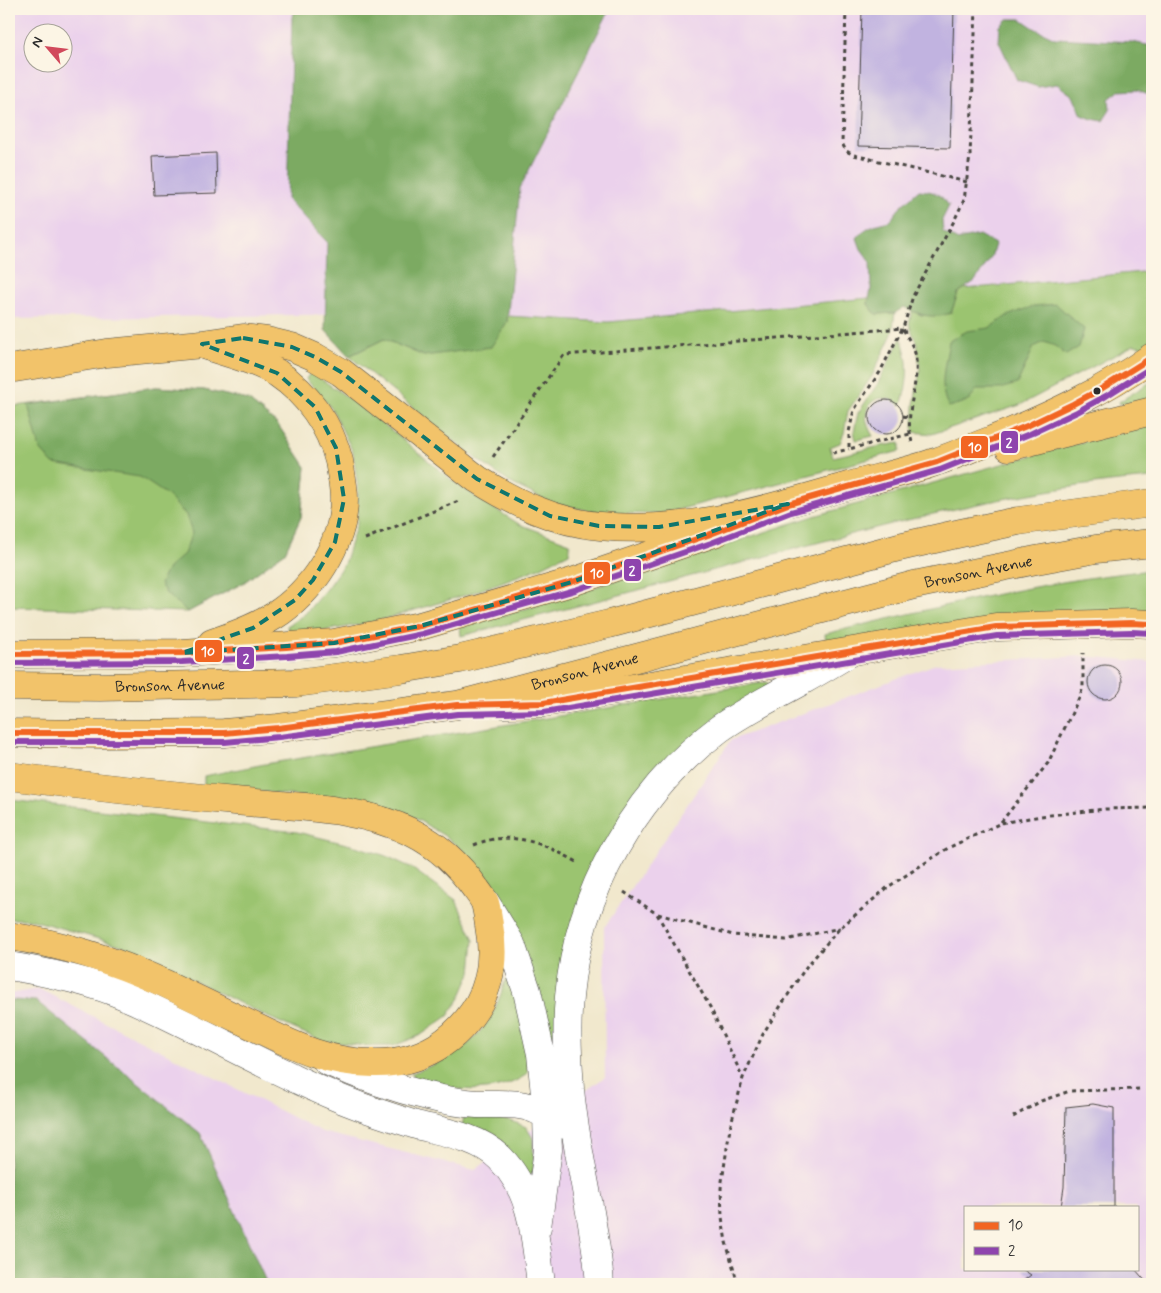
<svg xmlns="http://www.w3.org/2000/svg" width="1161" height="1293" font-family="Mynerve,sans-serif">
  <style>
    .built { fill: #ebd1ec; fill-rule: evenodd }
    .green { fill: #9bc470; stroke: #63784e }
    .forest { fill: #7caa62; stroke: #546a46 }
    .building { fill: #c1b3e0 }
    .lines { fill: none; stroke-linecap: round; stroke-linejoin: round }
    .minor-casing { stroke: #494743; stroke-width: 29 }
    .highway-casing { stroke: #494743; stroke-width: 29 }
    .path { stroke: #494743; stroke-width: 3; stroke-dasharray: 4 4; stroke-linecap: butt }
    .minor { stroke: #fff; stroke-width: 28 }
    .highway { stroke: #f2c36a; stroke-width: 28 }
    .bus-1-casing { stroke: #fcf5e5; stroke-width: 10 }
    .bus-2-casing { stroke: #fcf5e5; stroke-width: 10 }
    .bus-1 { stroke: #f26522; stroke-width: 6 }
    .bus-2 { stroke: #8e44ad; stroke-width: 6 }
    .marked { fill: none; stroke: #0f766e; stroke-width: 4; stroke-dasharray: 10 6; stroke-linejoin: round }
    .bus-dot { fill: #2b2b2b; stroke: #fcf5e5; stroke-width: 2 }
    .labels { text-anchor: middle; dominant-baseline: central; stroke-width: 4; stroke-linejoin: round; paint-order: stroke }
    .street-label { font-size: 16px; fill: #2b2b2b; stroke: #fcf5e5 }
    .line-badge { stroke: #fcf5e5; stroke-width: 2 }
    .badge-label { font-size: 14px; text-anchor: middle; font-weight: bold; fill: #fff }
  </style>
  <rect width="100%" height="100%" fill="#fcf5e5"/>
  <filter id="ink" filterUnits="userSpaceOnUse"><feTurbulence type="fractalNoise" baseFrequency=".02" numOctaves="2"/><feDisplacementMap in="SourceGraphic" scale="10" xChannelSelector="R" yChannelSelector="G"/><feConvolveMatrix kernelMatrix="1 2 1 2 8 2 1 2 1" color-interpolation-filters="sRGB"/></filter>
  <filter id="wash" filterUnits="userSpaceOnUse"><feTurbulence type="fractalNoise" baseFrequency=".0096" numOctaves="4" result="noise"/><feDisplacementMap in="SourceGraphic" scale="20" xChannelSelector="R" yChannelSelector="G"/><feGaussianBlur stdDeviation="1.12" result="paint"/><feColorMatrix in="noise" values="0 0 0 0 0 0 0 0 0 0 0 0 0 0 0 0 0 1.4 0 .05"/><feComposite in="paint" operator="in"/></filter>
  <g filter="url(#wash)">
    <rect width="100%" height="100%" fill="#f1e8cd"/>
    <path class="built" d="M9 9H1152V271L608 322 446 313 9 319ZM32 32H62V62H32Z
      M1084 656 1152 662V1284H9V994L39 989 322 1132 475 1170 605 1077 604 928 731 740 936 664ZM965 1207H1137V1269H965Z"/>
    <path class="green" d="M1152 271V338L1144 347 1134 345 1020 405 932 434 913 432 914 404 920 371 917 344 909 324 912 311 921 315 951 313 958 293 964 289Z
      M869 298 868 304 876 314 895 313 892 334 872 376 848 411 844 433 840 443 830 447 833 457 881 446 900 443V451L662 514 603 513 553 504 509 482 475 458 349 356 384 339 424 356 507 322V316L608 322Z
      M901 338C910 360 909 383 901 405 874 386 856 410 873 436L856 440 854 431 858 413 877 385Z
      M311 372 350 399 395 433 449 478 482 501 519 524 570 543 569 553 537 569 469 594 374 622 290 637 287 626 305 614 326 589 344 564 357 523 358 489 353 452 332 409 306 379Z
      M1152 381V399L1120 404 1119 402Z
      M156 387 204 390 248 400 278 425 306 467 301 517 285 552 243 583 188 612 9 607V407Z
      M1152 425V478C1033 487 917 517 801 547 688 577 575 607 461 636L460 626 509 614 643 572 814 516 1074 444Z
      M1152 570V614L826 643 825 634C934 608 1040 581 1152 570Z
      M767 682 769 684 602 853 560 1078 512 924 491 884 471 858 448 838 415 818 374 805 204 785V776L265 764Z
      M9 800 297 832 359 847 386 856 410 867 456 900 474 940 471 973 460 998 448 1016 421 1035 393 1046H368L322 1041 268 1017 124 946 29 919H9Z
      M512 979C519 1006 532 1048 527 1074 495 1098 449 1089 413 1082L412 1073C462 1056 492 1032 505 980Z
      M464 1117 509 1120 526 1127 533 1138 534 1166 532 1177H529L462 1126Z"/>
    <path class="forest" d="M296 9H610L520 188 507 322 491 347 424 356 384 339 349 356 325 330 327 242 287 199 292 18Z
      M1007 19H1021L1034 28 1055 38 1132 42 1152 46V95L1137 90 1119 91 1109 99 1110 110 1103 121 1092 119 1082 115 1073 96 1057 84 1038 87 1017 80 999 42 1000 26Z
      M919 190C934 191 941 194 949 206L942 220 943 232 958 240 979 235 995 244 991 258 975 281 958 293 951 313C932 319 922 316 904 307L895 313 876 314 868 304 871 289 870 261 861 249 857 238C866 226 876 224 890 221L901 206Z
      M1056 304 1084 329 1079 347 1066 355 1055 346 1044 342 1034 347 1017 384 999 389H977L969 401 949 407C937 389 946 362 949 341L967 331 989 328 1007 316 1034 306Z
      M156 387 204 390 248 400 278 425 306 467 301 517 285 552 243 583 188 612 167 595 160 584 168 568 184 554 192 533 186 515 167 495 140 477 53 464 40 449 28 405Z
      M9 1000 36 1001 200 1133 267 1284H9Z"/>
    <g id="blocks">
      <path class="building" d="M862 9H954L950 148 858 146Z
        M216 153 217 193 154 195 152 156Z
        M869 417a17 17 0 1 1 34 0a17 17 0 1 1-34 0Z
        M1088 682a17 17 0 1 1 34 0a17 17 0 1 1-34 0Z
        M1093 1104 1114 1108V1207H1061L1064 1187 1066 1107Z
        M1022 1269H1135L1148 1284H1019L1031 1275Z"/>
    </g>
  </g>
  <g filter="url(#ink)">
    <use href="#blocks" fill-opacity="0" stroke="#494743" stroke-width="1"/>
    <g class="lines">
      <defs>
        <path id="minor" d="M484 900 511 944 527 991 541 1054 547 1114 548 1150 537 1227
          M9 966C45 972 81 979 115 992 141 1002 166 1015 191 1027 246 1054 301 1084 359 1106 378 1113 397 1119 416 1125 444 1132 479 1137 500 1158 534 1192 535 1239 541 1284
          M327 1061C360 1076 393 1088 428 1096 444 1100 460 1103 477 1104 511 1105 531 1099 558 1125
          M600 1284C595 1218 576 1155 570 1089 568 1058 566 1027 569 997 578 892 635 792 719 729 744 711 771 698 798 683 816 673 833 663 851 652"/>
        <g id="highway">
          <path d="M206 346C230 354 256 360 277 373 308 394 330 425 339 461 341 473 344 487 344 499 344 544 312 592 274 616 255 628 233 636 212 643"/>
          <path d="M9 369 107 353 202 344 243 338 267 341 292 347 315 357 341 372 477 479C515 503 555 522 600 526 684 535 768 509 848 486 877 478 907 472 935 462 954 456 973 447 992 440 1048 417 1103 392 1152 357"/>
          <path d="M1009 447 1152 411"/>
          <path d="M9 654 182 653 334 643 420 626 572 582 717 532"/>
          <path id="s1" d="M9 686 100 687 296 683 401 669 460 659 609 624 899 547 961 533 1018 521 1152 503"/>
          <path d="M504 704 543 703 996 627 1131 623 1152 624"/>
          <path id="s2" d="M9 733 103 734 224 733 278 728 457 705 914 585 1036 560 1096 549 1152 543"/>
          <path d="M9 776C84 786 159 794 235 801 294 807 359 806 413 833 439 846 459 865 476 889 479 893 483 898 485 903 487 910 488 918 489 925 494 952 492 979 479 1003 457 1041 421 1063 377 1063 330 1064 294 1046 253 1026 224 1012 195 998 166 984 116 961 63 944 9 936"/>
        </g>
      </defs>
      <use href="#minor" class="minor-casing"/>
      <use href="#highway" class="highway-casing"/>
      <path class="path" d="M846 9 842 143 846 151 854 155 967 182
        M902 329 880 372 854 410 849 432V449L910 434
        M903 416 908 417
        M912 442C903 412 921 383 915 353 913 345 906 336 903 328L913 296 954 221 964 200 970 156 976 9
        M833 453 849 449
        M493 457 564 355 903 328
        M365 539 461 500
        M1001 822 1048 763 1078 700 1083 688V653
        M474 845C512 829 545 844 579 863
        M624 892 657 914 710 1007 743 1078
        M658 914 733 935 786 940 840 928
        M1013 1117 1041 1101 1070 1091 1140 1089
        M738 1284 726 1242 722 1217 721 1188 730 1128 743 1078 764 1032 806 967 840 928 888 887 948 848 1001 823 1041 816 1105 809 1152 808"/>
      <use href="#minor" class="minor"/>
      <use href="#highway" class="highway"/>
      <defs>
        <path id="bus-1" d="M9 654 182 653 286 647 334 643 420 626 572 582 708 535 788 504 937 462 1029 425 1073 404 1101 389 1152 357
          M9 733H224L278 728 457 705 543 703 996 627 1131 623 1152 624"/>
        <path id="bus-2" d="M9 663 182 662 287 656 336 652 422 634 575 590 711 543 791 512 940 470 1032 433 1077 412 1106 396 1152 367
          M9 742H225L279 737 458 714 544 712 997 636 1131 632 1152 633"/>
      </defs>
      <use href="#bus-1" class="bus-1-casing"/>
      <use href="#bus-2" class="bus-2-casing"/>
      <use href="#bus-1" class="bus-1"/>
      <use href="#bus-2" class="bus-2"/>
    </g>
  </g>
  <path class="marked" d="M243 338 292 347 315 357 341 372 477 479 550 516 599 526 659 527 788 504 572 582 420 626 334 643 182 653 253 628 295 600 313 580 335 542 344 499 336 448 315 407 277 373 202 344Z"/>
  <circle class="bus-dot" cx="1097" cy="391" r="4.5"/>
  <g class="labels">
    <g class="street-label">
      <text stroke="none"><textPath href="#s2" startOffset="988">Bronson Avenue</textPath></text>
      <text stroke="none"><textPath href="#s2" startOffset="582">Bronson Avenue</textPath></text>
      <text stroke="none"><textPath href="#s1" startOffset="161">Bronson Avenue</textPath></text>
    </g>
  </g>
  <g class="line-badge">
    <rect x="1000" y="430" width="19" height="24" rx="5" fill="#8e44ad"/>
    <rect x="960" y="435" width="29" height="24" rx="5" fill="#f26522"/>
    <rect x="623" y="558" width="19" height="24" rx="5" fill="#8e44ad"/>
    <rect x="583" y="561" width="28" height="24" rx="5" fill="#f26522"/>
    <rect x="194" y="639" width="29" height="24" rx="5" fill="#f26522"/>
    <rect x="236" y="646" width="19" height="24" rx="5" fill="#8e44ad"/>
  </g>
  <g class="badge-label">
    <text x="1009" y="447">2</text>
    <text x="975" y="452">10</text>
    <text x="632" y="575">2</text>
    <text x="597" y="578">10</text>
    <text x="208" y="656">10</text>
    <text x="246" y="663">2</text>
  </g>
  <rect width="1161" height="1293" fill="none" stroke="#fcf5e5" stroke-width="30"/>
  <rect x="964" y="1206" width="175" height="65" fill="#fcf5e5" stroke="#a8a49b"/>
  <rect x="974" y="1222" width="25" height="8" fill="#f26522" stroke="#a8a49b"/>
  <text x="1008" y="1230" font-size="15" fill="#2b2b2b">10</text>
  <rect x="974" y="1247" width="25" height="8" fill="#8e44ad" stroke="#a8a49b"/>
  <text x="1008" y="1256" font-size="15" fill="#2b2b2b">2</text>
  <g transform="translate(48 48) rotate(298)"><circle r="24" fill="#fcf5e5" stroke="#a8a49b"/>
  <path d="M0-4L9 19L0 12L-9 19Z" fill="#d1495b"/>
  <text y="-8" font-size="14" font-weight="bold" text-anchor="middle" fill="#2b2b2b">N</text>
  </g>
</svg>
